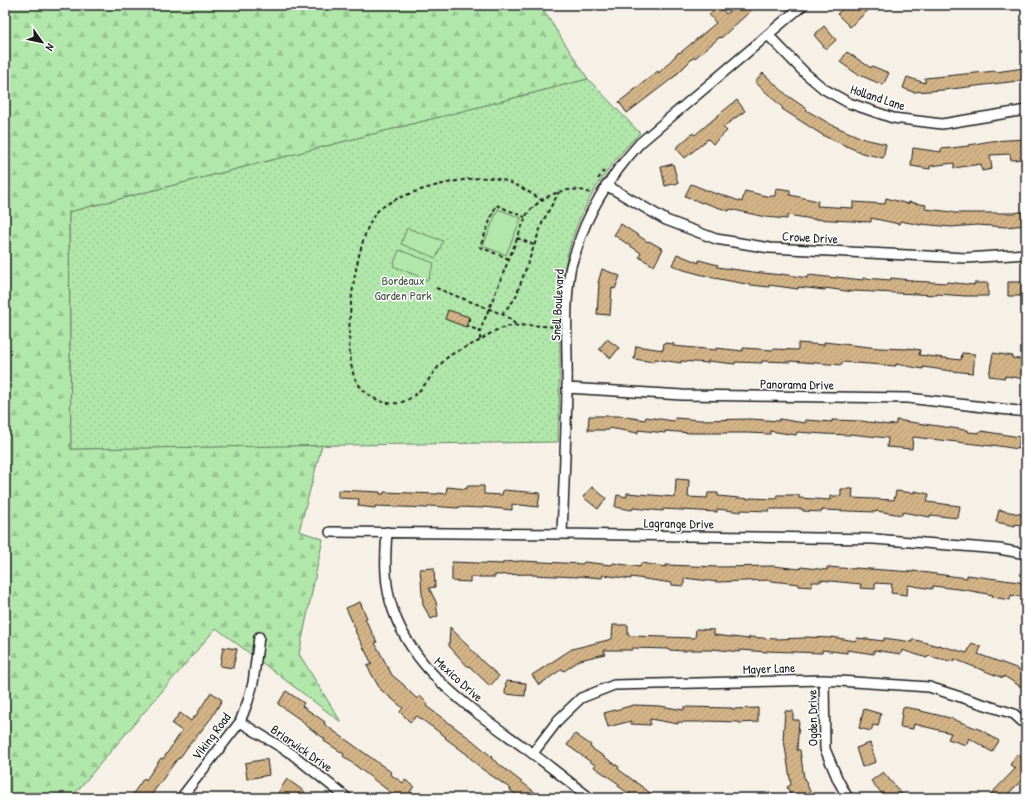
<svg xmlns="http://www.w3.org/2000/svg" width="1031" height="803" font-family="'Patrick Hand',sans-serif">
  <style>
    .forest { fill: url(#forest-firs); stroke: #668263 }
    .park { fill: url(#park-dots); stroke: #668263 }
    .pitch { fill: #b1e7aa; stroke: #668263 }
    .building { fill: url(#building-hatch); stroke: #1c1c1c }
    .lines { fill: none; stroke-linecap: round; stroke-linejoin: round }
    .street-casing { stroke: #1c1c1c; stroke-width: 12 }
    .path { stroke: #1c1c1c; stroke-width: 2; stroke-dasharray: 4 3; stroke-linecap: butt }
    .street { stroke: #fff; stroke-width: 9 }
    .labels { text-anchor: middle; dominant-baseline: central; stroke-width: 3; stroke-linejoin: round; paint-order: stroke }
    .street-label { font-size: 13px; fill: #1c1c1c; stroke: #fff }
    .park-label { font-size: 13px; fill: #495947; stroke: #fff }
  </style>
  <defs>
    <pattern id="forest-firs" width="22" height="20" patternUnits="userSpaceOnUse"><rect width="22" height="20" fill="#b1e7aa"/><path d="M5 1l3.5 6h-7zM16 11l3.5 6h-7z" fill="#98c692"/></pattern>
    <pattern id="park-dots" width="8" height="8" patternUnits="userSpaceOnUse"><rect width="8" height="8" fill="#b1e7aa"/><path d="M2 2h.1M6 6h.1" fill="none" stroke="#98c692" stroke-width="1.8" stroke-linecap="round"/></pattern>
    <pattern id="building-hatch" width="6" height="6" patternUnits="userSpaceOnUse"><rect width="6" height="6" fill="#d4b487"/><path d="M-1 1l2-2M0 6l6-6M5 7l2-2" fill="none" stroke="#b59a74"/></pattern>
  </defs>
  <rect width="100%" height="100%" fill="#f6f0e7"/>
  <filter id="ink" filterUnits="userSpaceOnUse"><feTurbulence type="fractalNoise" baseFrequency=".025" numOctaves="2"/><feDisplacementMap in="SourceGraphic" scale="8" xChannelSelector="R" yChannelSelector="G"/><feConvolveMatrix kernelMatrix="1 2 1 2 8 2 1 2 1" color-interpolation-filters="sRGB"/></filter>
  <g filter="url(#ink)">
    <path class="forest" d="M5 5H540L588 79 69 212 71 449 322 445 299 531 323 539 299 654 341 722 216 628 71 798H5Z"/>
    <path class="park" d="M588 79 640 133C603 169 575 215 565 266 559 296 560 326 560 357 560 385 559 414 558 442L71 449 69 212Z"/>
    <path class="pitch" d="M498 209 521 218 506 255 483 246Z
      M407 228 443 241 436 258 401 244Z
      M399 250 434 263 428 280 393 266Z"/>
    <path class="building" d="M737 5H757L721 38 720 37 695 58 694 57 674 77 627 113 619 102 658 71 659 73 679 52 680 53 716 23 709 14 719 6 726 14Z
      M847 5 852 10 857 5H874L850 27 837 14Z
      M824 26 836 40 826 49 814 35Z
      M847 52 871 68 872 66 889 73 883 85 857 74 840 62Z
      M1024 68 1026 80 943 90 913 92 903 88 907 77 925 83V78L996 71V72Z
      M763 73 788 96 807 109 806 110 832 125 864 139 886 144 883 158 862 153 824 136 782 109 783 108 755 82Z
      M737 100 745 111 723 127 727 131 713 144 708 139 685 158 676 148 693 133 695 135 722 112Z
      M1026 139V159L1011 160 1010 154 990 155 992 169 982 171 981 164 954 168V163L930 166V169L911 166 913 148 941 152V149L969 146V145L991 141Z
      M673 164 678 183 665 186 661 167Z
      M691 184 716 194 717 193 742 202 745 191 770 197 771 196H775L776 188 790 190V195L818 201 817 206 853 208V202L885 204 886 198 908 204 909 202 926 205 925 209 953 212V213H1014L1026 211V225L1006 227 977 225 951 227 921 224V225L900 221 899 224 871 218V222L812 219 788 215 787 219 765 217 730 209 729 211 702 202V203L685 196Z
      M621 224 648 242 649 241 663 249 654 266 639 257 641 253 614 235Z
      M677 254 699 263V260L718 265 717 267 753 272 781 275V274L808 278V275L836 278V277L863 280V278L891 280V278L911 280V281L947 283V282L974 285V283H988V296H965L937 294V295L854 291 853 292 825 288V290L798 287V289L769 285V287L751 285 714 278 684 270 672 265Z
      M602 269 620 276 615 289 612 288 610 315 597 314 599 283H598Z
      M1008 282H1021V296H1008Z
      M448 310 469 317 466 327 445 319Z
      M607 339 619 348 611 358 599 349Z
      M824 342 879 348 908 349V348L920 350 919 355 961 360 962 353 975 354 973 373 951 371 923 367V369L896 364V366L842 362V365L790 361V362L762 361V363L735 362V364L708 361V363L681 361V363L655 359 654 362 634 359 636 346 663 350 664 343 674 344 673 346 716 350V348L743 351V348L773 350V349L798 350V343L824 345Z
      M993 353 1013 356 1012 358 1026 360V379L1005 376V378L989 376Z
      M589 416H620L645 420 646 417 674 421 675 418 700 420 751 419 779 421V419L805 423 806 420 832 422V420L861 421 889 425 896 424V420L966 430H968V432L980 433 981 431 1020 437 1018 449 992 445V446L913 437 912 449 887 447 888 438 850 434V435L824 434 797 432 796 435 770 431V434L747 433H691L665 431V433L638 430V433L609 428V430H588Z
      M676 479 689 480 688 497 707 498 708 493H718V496L750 499V498L776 499 777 495H799V498L830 500V496H841V489H853L852 498 894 500 896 491 914 493V491L929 494 927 502 960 506 958 518 930 515V517L902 512V515L876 511V512L822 510V512L803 511V509H769V511L741 510V512L717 509V512L663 509V511L633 508 632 510 615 507 617 495 627 497V493L675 497Z
      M467 486H484V494L502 495 503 490 540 493 538 507 512 504V510L483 507V508L458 507V508L429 506 428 508 375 506V508L358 506 359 499 338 498V490L380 492V494H384V492L438 494V493L446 494 447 487 467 489Z
      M592 487 606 498 598 509 583 497Z
      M999 510 1026 515V526L1015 524V526L996 522Z
      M522 561 583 564 584 562 612 565 613 563 640 567 641 563 666 567V565L718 567 773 566 800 569 801 567 827 570V567L855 569V568L913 572V571L967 578V575L1026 583V598L1011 595 1010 600 992 597 993 595 966 590 933 586 932 589 908 585 907 595 891 593 892 584 875 583V589L860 588 861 584 820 580V582H812V587L799 586V584L771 581V580L718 582 684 578V586L672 585V583L631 577V579L603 575 602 578 578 576V577L532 575V574L495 575V577H470V582L452 581V562L503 564V562Z
      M434 568 435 587 429 588 436 602 438 616 431 619 423 605 420 569Z
      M360 602 367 618 365 619 377 642 375 643 392 675 405 686V687L417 699 420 696 428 704 426 706 472 740 492 757 491 758 542 798H521L510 790 511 789 482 769 468 756V755L445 738 446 737 417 716 410 722 400 712 403 708 380 689 367 666 372 664 355 631 356 630 346 608Z
      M613 625H628V635L632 636 695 638 696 629 714 630V635L749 639V637L776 639 805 638V637L831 638V637L856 641 857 638 884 641V638L912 642V639L938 646V645L967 653 972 643 981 647 978 654 1016 668 1026 674V690L1004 676 1003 678 954 659V662L928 656 927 658 902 650 901 654 874 650V654L847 650V653L822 650V653L767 651V652L740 650V652L713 649V650H686V651L668 650V649L632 648V650H604L605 654 580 660 564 671 562 669 539 685 532 675 572 649 612 639Z
      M450 627 483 662 499 676 490 686 469 666 468 667 449 646Z
      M223 647 237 649 233 668 220 666Z
      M506 681 526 683 525 696 505 694Z
      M286 691 304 703 302 706 325 722 324 724 391 772 390 774 403 783 405 780 414 786 410 792 418 798H398L343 756 344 754 324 741 325 739 304 724 305 723 278 704Z
      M211 692 222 700 212 717 194 740 193 739 179 759 178 758 149 798H130L144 778 146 780 161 758 163 759 182 731 172 724 180 713 191 721 194 717H195Z
      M634 705 660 706 684 710V707L732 708V709L758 708V722L739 723V722L704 721V722H678V724L650 719V725L631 724V721L608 727 604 713Z
      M903 707 921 710V711L950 718 981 730 999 741 992 752 969 738 966 745 948 739 951 733 914 724 913 729 900 727Z
      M864 709 881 714 878 726 873 725 871 731 859 728Z
      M785 711H793V720H799L797 750H800L804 778 813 798H792L787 787 791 785 784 740H783Z
      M575 734 591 745 590 747 619 767 618 769 657 798H635L618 786 619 784 594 767 595 765 567 745Z
      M870 743 876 762 862 767 856 748Z
      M1017 754 1026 760V776L1023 781 1022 780 1004 798H987L1016 768 1010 765Z
      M267 759 269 775 247 779 245 763Z
      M883 772 905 798H886L871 781Z
      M287 779 305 792 301 798H286L278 793Z"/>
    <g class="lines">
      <defs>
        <path id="street" d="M768 35 805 73 824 89 849 103 893 118 942 124 1026 110
          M606 185 666 220 716 239 770 248 966 258 1026 254
          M567 388 682 395 908 398 1026 412
          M330 532 562 534 874 539 999 549 1026 554
          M387 532C385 558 384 586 393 610 415 674 473 710 525 748 547 764 568 781 590 798
          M562 534C564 485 566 437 567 389 568 350 564 310 570 271 571 264 574 257 576 251 588 209 611 175 640 143L803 5
          M824 680 825 749 838 780 848 798
          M240 722 292 754 347 798
          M533 753 559 719 581 698 614 685 824 680 929 687 1014 714 1026 725
          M181 798 240 722 248 701 253 683 259 637"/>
      </defs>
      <use href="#street" class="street-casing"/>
      <path class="path" d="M598 179 604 171
        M543 201C528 191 512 181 494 178 468 175 391 193 375 214 354 244 342 342 354 376 359 389 373 401 388 403 419 407 429 372 449 356 458 350 469 346 479 341 486 337 492 331 500 329 516 323 540 326 557 327
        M517 238 534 245
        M509 259 480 247 496 205 525 217
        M436 288 502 314 510 319 517 326
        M502 314 515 299 543 221 559 192
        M470 318 467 326 480 331
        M480 340V331L527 214C541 196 569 183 590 193"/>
      <use href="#street" class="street"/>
    </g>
  </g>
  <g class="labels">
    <g class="street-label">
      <text transform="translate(878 97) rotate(18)">Holland Lane</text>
      <text transform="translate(810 237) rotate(3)">Crowe Drive</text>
      <text transform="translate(557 305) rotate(-87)">Snell Boulevard</text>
      <text transform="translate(797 384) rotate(1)">Panorama Drive</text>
      <text transform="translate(679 523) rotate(1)">Lagrange Drive</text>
      <text transform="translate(769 668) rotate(-2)">Mayer Lane</text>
      <text transform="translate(459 679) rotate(42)">Mexico Drive</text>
      <text transform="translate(812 718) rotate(-91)">Ogden Drive</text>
      <text transform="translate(211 736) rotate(-53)">Viking Road</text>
      <text transform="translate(302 748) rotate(35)">Briarwick Drive</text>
    </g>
    <g class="park-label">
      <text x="403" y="280">Bordeaux<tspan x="403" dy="15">Garden Park</tspan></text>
    </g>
  </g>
  <rect width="1031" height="803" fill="none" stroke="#fff" stroke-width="20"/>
  <rect x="10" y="10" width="1011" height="783" fill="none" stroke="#1c1c1c" stroke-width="1.5" filter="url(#ink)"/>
  <g transform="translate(42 42) rotate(123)" stroke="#ffffff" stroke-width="3" paint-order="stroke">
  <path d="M0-3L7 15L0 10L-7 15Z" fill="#1c1c1c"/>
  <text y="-6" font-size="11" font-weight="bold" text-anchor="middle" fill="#1c1c1c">N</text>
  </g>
</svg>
